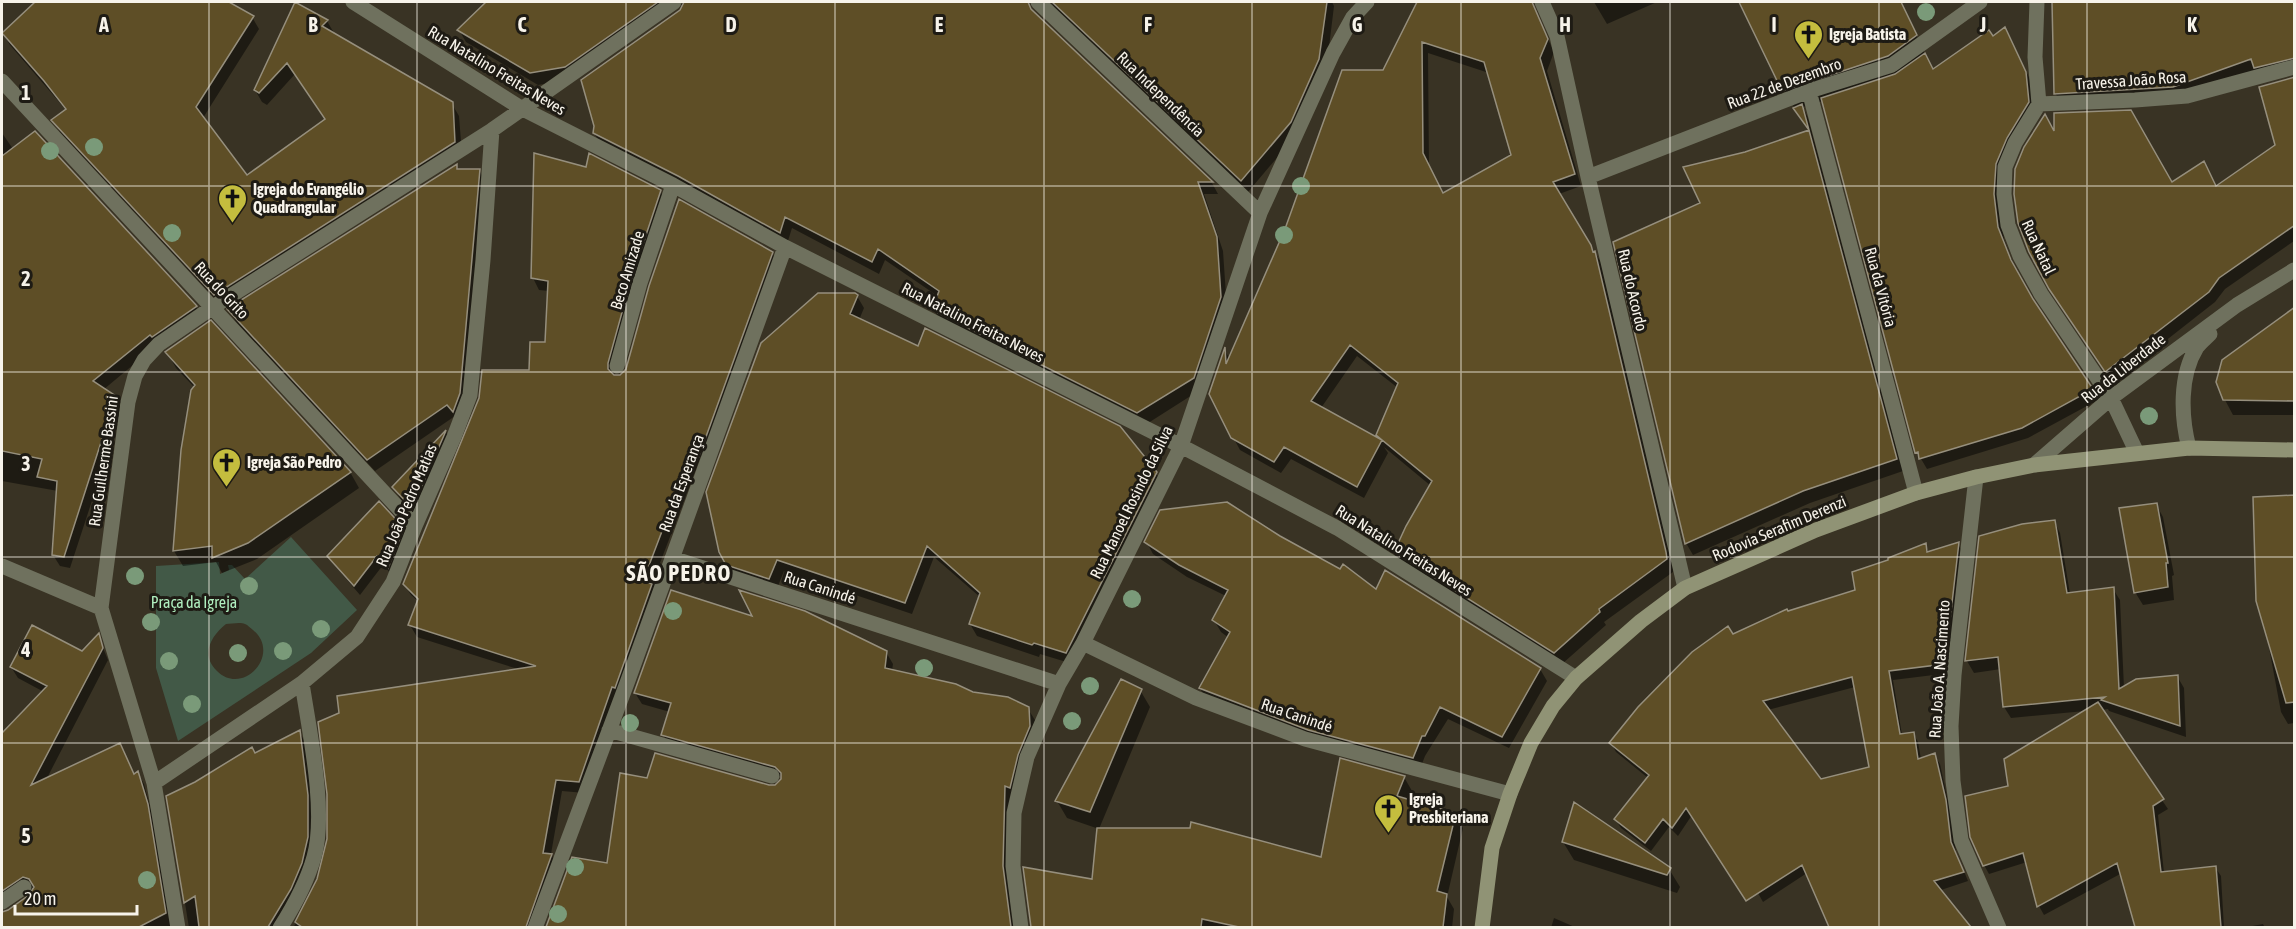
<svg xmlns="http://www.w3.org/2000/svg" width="2296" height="929" font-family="'Asap Condensed',sans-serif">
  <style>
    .green { fill: #425947; fill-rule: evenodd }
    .shadow { fill: #0007; fill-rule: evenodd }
    .building { fill: #5e4e26; stroke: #968f7d; stroke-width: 1.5; fill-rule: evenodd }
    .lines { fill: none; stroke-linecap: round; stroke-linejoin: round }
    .minor { stroke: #6f715e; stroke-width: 15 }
    .secondary { stroke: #909375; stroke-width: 15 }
    .tree { fill: #7a9a79 }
    .grid { fill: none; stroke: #f7f3ea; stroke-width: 1.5; stroke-opacity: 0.55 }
    .labels { text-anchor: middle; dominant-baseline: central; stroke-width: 6; stroke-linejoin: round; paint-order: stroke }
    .poi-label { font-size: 16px; font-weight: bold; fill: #f7f3ea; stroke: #1e1b14; text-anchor: start }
    .street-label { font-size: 16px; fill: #f7f3ea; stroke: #1e1b14 }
    .park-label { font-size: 16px; fill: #b0efbf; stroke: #1e1b14 }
    .district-label { font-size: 22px; font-weight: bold; letter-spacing: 1.5px; fill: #f7f3ea; stroke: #1e1b14 }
    .grid-label { font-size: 20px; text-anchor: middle; font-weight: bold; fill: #f7f3ea; stroke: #1e1b14; stroke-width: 6; stroke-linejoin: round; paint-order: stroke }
  </style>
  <rect width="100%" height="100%" fill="#393324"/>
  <path class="green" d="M291 537 357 610 311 653 178 741 156 668V566L219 562 220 574 229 570 228 565H232L245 579ZM226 624C231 624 240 622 245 624 248 625 250 628 253 630 282 654 243 697 217 671 200 655 211 636 226 624Z"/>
  <path class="shadow" d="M38 2H226L252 17 259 29 203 118 247 177 326 120 295 74 267 105 262 102 255 90 296 3 327 21 334 33 452 104 459 116 462 154 222 306 60 132 53 120 66 110 10 45 3 33Z
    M488 2H680L682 5 675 6 572 79 538 85 466 42 459 30Z
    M685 2H695L748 22 758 2H990L997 9 1034 14 1212 183 1218 194H1204L1223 251 1227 310 1200 390 1145 425 941 322 934 310 939 297 885 260 879 274 792 228 787 244 602 146 594 133Z
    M1051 2H1143L1183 84 1198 2H1332L1334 6 1326 72 1297 134 1248 192 1055 9Z
    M1419 2H1525L1548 39 1554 52 1547 71 1581 186 1559 194 1602 264 1673 565V572L1604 622 1606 625 1562 664 1402 564 1395 552 1431 486 1384 447 1388 453 1364 498 1291 459 1281 473 1240 450 1210 394 1225 351 1230 359 1384 72ZM1428 53 1489 73 1512 156 1443 195 1429 167ZM1357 356 1398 388 1377 434 1382 442 1321 408Z
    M1594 2H1657L1607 24Z
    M1740 2H1901L1933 71 1993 38 2011 39 2032 84 2034 113 2012 149 2000 206 2004 239 2016 272 2033 302 2098 400 2028 438 1927 469 1917 452 1823 101 1803 107 1808 118 1903 471 1810 503 1693 555 1686 543 1702 204 1745 153 1810 131 1783 90Z
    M2054 2H2294V70L2180 98 2062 104 2055 93Z
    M2294 78V241L2225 289 2215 302 2113 382 2058 300 2056 136 2171 184 2216 187 2276 146Z
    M2 133 13 149 35 133 196 307 203 318 157 345 103 390 115 397 122 409 70 568 60 566 53 555 58 491 2 481Z
    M456 166 459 170H479L486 182 466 405 455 416 375 471 236 322 229 310Z
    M660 191 667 202 636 292 613 377H621L772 253 779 264 706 465 701 456 655 576 660 583 585 793 562 791 551 854 558 867 536 928H293L310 899 521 670 417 637 410 625 419 602 411 595 404 584 547 344 549 291 539 290 533 278Z
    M857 296 864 308 859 320 1156 473 1163 485 1073 664 1040 654 1039 657 977 636 970 624 980 597 934 557 912 614 784 571 776 591 734 577 720 550Z
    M2294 308V415H2233L2225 400Z
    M167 352 350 472 359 488 257 559 222 573 216 562 183 566 174 551 195 388 176 368Z
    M446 432 453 443 419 519 401 500 394 487Z
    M2294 496V723L2288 724 2281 712 2265 626Z
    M2156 504 2163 517 2174 575 2172 576 2174 600 2143 605 2135 592Z
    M2054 521 2060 533 2070 594 2113 589 2120 600 2124 688 2177 676 2184 688 2186 737 2109 711 2108 709 2101 710 2168 809 2158 815 2164 873 2215 867 2221 876 2224 928H2137L2122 873 2044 915 2039 906 2027 862 1989 874 1984 865 2010 788 2085 711 2011 718 2004 707 2001 669 1974 673 1967 661 1981 538Z
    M402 529 408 539 394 577 383 565 360 595 335 566 329 556Z
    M1279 537 1377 591 1540 669 1547 681 1509 748 1448 719 1425 756 1420 769 1207 700 1200 688 1229 638 1221 632 1214 620 1226 596 1187 577 1153 554 1146 541Z
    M1958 544 1963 553 1950 673 1893 680 1902 735 1913 733 1918 742 1921 759 1934 755 1940 764 1950 810 1956 852 1968 881 1941 890 1970 928H1830L1807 873 1763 902 1758 893 1757 864 1692 815 1678 836 1669 827 1651 851 1621 828 1615 819 1648 778 1616 752 1611 743 1733 636 1788 613 1857 591 1890 561 1925 545 1929 553ZM1855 687 1871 768 1820 781 1768 710Z
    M755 618 886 652 893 664 892 671 1028 709 1035 720 1036 738 1023 767 1015 928H547L573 859 608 865 648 779 769 787 780 784 782 777 669 746 663 734 670 712 642 704 635 693Z
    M98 636 108 660 46 780 120 745 134 775 138 773 144 784 153 817 172 928H2V913L8 912 31 896 34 890H26L2 907V754L13 742 44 692 18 678 11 667 82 653Z
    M1140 690 1150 707 1099 829 1067 818 1057 801Z
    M299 732 306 743 314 808 313 850 282 928H189L168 797Z
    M1404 777 1412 791 1409 801 1455 814 1463 828 1447 897 1454 909 1452 928H1033L1032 925 1093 881 1322 859Z
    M1563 842 1669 869 1680 887 1677 893 1574 860Z
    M1554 918 1577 928H1551Z
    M2263 924 2265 928H2242Z"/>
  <path class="building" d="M35 2H229L254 16 196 107 247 175 325 119 287 63 259 93 254 90 295 2 328 20 322 26 453 102 455 142 214 295 51 120 66 109 44 81 2 33Z
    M486 2H658L565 67 530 73 457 30Z
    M684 2H1028L1031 9 1213 182H1198L1217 237 1221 297 1194 378 1137 413 932 310 939 291 878 249 872 262 785 217 780 233 678 176 593 133 594 126 581 80 680 10Z
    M1052 2H1327L1319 59 1291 122 1241 181Z
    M1417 2H1532L1548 39 1540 58 1575 174 1553 182 1591 245 1593 252 1595 251 1666 552 1667 559 1599 609 1600 612 1554 653 1394 552 1406 526 1432 481 1376 435 1398 383 1350 345 1311 401 1382 440 1357 487 1284 447 1274 462 1231 438 1209 394 1225 347 1226 364 1285 229 1342 70H1383ZM1422 42 1484 62 1511 155 1443 193 1423 153Z
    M1739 2H1901L1917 35 1888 56 1782 91Z
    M2052 2H2295V58L2254 68 2251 59 2173 87 2054 94Z
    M2005 27 2026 72 2029 102 2007 138 1996 164 1994 194 1998 227 2011 260 2033 299 2093 389 2022 428 1919 459 1918 452 1915 453 1821 98 1895 74 1925 53 1933 69 1989 30 1993 36Z
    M2295 77V225L2219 278 2209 292 2105 372 2049 289 2029 252 2018 223 2014 194 2015 169 2024 147 2045 114 2054 131V113L2131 110 2172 182 2204 161 2216 186 2275 145 2259 87Z
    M1802 104 1897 459 1803 491 1685 544 1613 242 1700 203 1683 167 1745 152 1809 130 1793 108Z
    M35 131 197 306 152 337 150 335 93 381 116 396 64 557 52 555 57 481 37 477 42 459 2 451V156Z
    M534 153 586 167 589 153 661 190 631 280 608 363V369L614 375H620L626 369 649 286 679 199 773 252 699 456 696 442 648 568 654 570 649 583 652 584 615 688 612 687 579 782 556 780 543 853 552 854 526 927H302L295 922 317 879 327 839V794L318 722 339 713 337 696 536 666 408 625 418 599 403 584 479 398 482 370H529L530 342H545L548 281 531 278Z
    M457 164V169H480L460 393 453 412 447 405 367 460 227 309Z
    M818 293H855L858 295 850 314 918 346 925 328 1120 426 1157 472 1066 653 1034 643 1032 645 969 624 980 593 927 546 905 603 777 560 769 579 726 565 719 552 706 492 761 343Z
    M2295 307V401L2223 400 2216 382 2222 360Z
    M211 320 351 472 248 543 212 558V546L173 551 181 450 191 390 195 385 165 352Z
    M446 430 445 433 412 508 392 487Z
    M2295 495V702L2286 703 2256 601 2253 497Z
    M379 501 404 528 388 568 377 556 354 586 327 556Z
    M1227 502 1280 536 1340 569 1343 564 1376 589 1385 570 1541 668 1502 737 1440 707 1425 736H1422L1413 758 1308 730 1199 688 1230 632 1212 620 1228 590 1179 565 1144 542 1160 510Z
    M2157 503 2168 563H2166L2168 587 2134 593 2119 508Z
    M2055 520 2067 593 2114 587 2119 689 2136 679 2178 675 2180 726 2101 700 2105 697 2003 707 1998 657 1965 661 1979 536 2022 524Z
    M1959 542 1945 664 1889 671 1900 734 1914 732 1918 759 1935 753 1946 800 1951 842 1964 872 1934 881 1971 927H1829L1802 865 1746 901 1686 808 1672 828 1663 819 1645 843 1614 819 1649 775 1609 743 1638 707 1692 652 1728 626 1733 634 1787 609 1788 611 1855 590 1852 572 1888 560V558L1926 543 1927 552ZM1852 677 1869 767 1821 779 1763 701Z
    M671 590 752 616 739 590 805 611 887 651 885 668 956 684 973 692 1008 697 1029 707 1030 726 1018 755 1010 788 1005 786 1003 866 1011 927H546L572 857 607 863 620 773 647 778 655 753 769 785H775L781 779V773L775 767 661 735 671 703 634 693Z
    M32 625 82 651 99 633 103 648 31 785 120 743 134 774 138 771 148 804 166 913 139 927H2V912L8 910 29 895 34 887 29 879 23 877 2 891V733L47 686 10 667Z
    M1121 679 1142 689 1090 812 1055 801Z
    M2098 702 2164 799 2153 806 2161 872 2216 866 2221 927H2135L2117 863 2037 907 2023 853 1983 866 1970 837 1965 796 2008 786 2004 759Z
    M300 730 308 795V837L302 863 291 889 268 927H199L195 896 184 903 166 796 195 782 252 747 255 753Z
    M1340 758 1405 776 1397 796 1456 813 1437 891 1447 894 1443 927H1239L1202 919 1201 927H1031L1023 867 1092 879 1097 828H1190L1191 822 1321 857Z
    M1574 802 1671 868 1667 875 1562 842Z"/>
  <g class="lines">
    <path class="minor" d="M353 2 521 108 673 185 785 247 1181 446 1337 528 1576 678
      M1038 2 1260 213
      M1542 2 1557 36 1588 177 1685 588
      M2037 2 2035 57 2039 104 2015 143 2005 167 2004 194 2008 225 2020 256 2041 294 2111 398 2137 453
      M2 81 415 526
      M1809 91 1916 493
      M2039 104 2135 100 2187 96 2294 67
      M1588 177 1809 91 1892 65 1980 2
      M617 366 640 283 673 185
      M2189 448C2181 417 2179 376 2197 347 2201 342 2206 338 2210 334
      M2034 465 2111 398 2237 305 2294 270
      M1976 477 1954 675 1951 726 1953 781 1961 840 1999 928
      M672 558 1059 684
      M2 566 101 608
      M1083 643 1196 698 1305 739 1510 794
      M609 730 772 776
      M154 783 302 683 357 637 393 582 415 526 454 437 470 395 483 260 492 130
      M2 902 24 887
      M178 928 154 783 101 608 128 402 135 376 144 360 159 344 213 307 492 130 674 2
      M280 928C294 906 307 882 314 857 327 812 309 730 302 683
      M535 928 627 683 785 247
      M1021 928 1013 866 1014 813 1027 757 1059 684 1083 643 1181 446 1260 213 1333 53 1353 17 1367 2"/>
    <path class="secondary" d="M1482 928 1492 848 1510 794 1531 743 1553 706 1576 678 1641 621 1685 588 1816 530 1916 493 1976 477 2034 465 2189 448 2294 450"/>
  </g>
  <g class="tree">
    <circle cx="1926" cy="12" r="9"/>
    <circle cx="94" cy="147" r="9"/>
    <circle cx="50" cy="151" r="9"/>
    <circle cx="1301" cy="186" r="9"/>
    <circle cx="172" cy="233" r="9"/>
    <circle cx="1284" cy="235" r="9"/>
    <circle cx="2149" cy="416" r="9"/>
    <circle cx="135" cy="576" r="9"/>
    <circle cx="249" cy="586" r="9"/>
    <circle cx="1132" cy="599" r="9"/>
    <circle cx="673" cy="611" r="9"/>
    <circle cx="151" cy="622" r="9"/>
    <circle cx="321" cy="629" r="9"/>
    <circle cx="283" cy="651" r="9"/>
    <circle cx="238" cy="653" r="9"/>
    <circle cx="169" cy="661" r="9"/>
    <circle cx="924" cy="668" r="9"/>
    <circle cx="1090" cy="686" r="9"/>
    <circle cx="192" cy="704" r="9"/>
    <circle cx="1072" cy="721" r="9"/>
    <circle cx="630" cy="723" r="9"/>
    <circle cx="575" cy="867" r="9"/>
    <circle cx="147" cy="880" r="9"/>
    <circle cx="558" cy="914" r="9"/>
  </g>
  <path class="grid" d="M209 2V928M417 2V928M626 2V928M835 2V928M1044 2V928M1252 2V928M1461 2V928M1670 2V928M1879 2V928M2087 2V928M2 186H2294M2 372H2294M2 557H2294M2 743H2294"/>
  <defs>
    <symbol id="church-pin" viewBox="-11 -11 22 30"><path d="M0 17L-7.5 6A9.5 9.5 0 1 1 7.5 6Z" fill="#c4bd3e" stroke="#1e1b14"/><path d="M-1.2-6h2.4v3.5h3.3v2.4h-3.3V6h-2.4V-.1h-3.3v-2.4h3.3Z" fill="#111"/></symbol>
  </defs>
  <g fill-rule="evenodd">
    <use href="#church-pin" x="1792" y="18" width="33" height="45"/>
    <use href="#church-pin" x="216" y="182" width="33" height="45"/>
    <use href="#church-pin" x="210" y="446" width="33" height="45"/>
    <use href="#church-pin" x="1372" y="792" width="33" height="45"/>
  </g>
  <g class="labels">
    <g class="poi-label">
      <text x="1829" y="34">Igreja Batista</text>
      <text x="253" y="189">Igreja do Evangélio<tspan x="253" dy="18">Quadrangular</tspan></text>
      <text x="247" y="462">Igreja São Pedro</text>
      <text x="1409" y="799">Igreja<tspan x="1409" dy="18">Presbiteriana</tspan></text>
    </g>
    <g class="street-label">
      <text transform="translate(497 70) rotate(31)">Rua Natalino Freitas Neves</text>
      <text transform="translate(2131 80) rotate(-4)">Travessa João Rosa</text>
      <text transform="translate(1784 83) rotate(-20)">Rua 22 de Dezembro</text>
      <text transform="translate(1161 94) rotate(44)">Rua Independência</text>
      <text transform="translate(2039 247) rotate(65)">Rua Natal</text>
      <text transform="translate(627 270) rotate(-73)">Beco Amizade</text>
      <text transform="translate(1881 287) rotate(75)">Rua da Vitória</text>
      <text transform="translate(222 290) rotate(47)">Rua do Grito</text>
      <text transform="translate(1633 290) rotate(77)">Rua do Acordo</text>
      <text transform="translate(973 322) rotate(27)">Rua Natalino Freitas Neves</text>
      <text transform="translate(2123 368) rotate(-38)">Rua da Liberdade</text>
      <text transform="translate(103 461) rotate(-82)">Rua Guilherme Bassini</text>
      <text transform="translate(681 483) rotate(-70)">Rua da Esperança</text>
      <text transform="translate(1131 502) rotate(-64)">Rua Manoel Rosindo da Silva</text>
      <text transform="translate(406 505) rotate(-67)">Rua João Pedro Matias</text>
      <text transform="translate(1779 528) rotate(-23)">Rodovia Serafim Derenzi</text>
      <text transform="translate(1404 550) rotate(32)">Rua Natalino Freitas Neves</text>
      <text transform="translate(820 587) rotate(18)">Rua Canindé</text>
      <text transform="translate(1939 669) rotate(-86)">Rua João A. Nascimento</text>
      <text transform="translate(1297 715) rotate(19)">Rua Canindé</text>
    </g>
    <g class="park-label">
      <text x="194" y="602">Praça da Igreja</text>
    </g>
    <g class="district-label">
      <text x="679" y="573">SÃO PEDRO</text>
    </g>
  </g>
  <g class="grid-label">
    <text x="104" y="32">A</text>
    <text x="313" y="32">B</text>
    <text x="522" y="32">C</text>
    <text x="731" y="32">D</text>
    <text x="939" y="32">E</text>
    <text x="1148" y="32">F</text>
    <text x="1357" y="32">G</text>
    <text x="1565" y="32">H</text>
    <text x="1774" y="32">I</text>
    <text x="1983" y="32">J</text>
    <text x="2192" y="32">K</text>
    <text x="26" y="100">1</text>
    <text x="26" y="286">2</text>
    <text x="26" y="471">3</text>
    <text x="26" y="657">4</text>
    <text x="26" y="843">5</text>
  </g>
  <rect width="2296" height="929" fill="none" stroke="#f7f3ea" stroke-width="6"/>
  <path d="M15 905v9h122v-9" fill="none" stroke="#f7f3ea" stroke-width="3"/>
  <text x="24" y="905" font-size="18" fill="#f7f3ea" stroke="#1e1b14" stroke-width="4.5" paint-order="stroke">20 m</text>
</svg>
